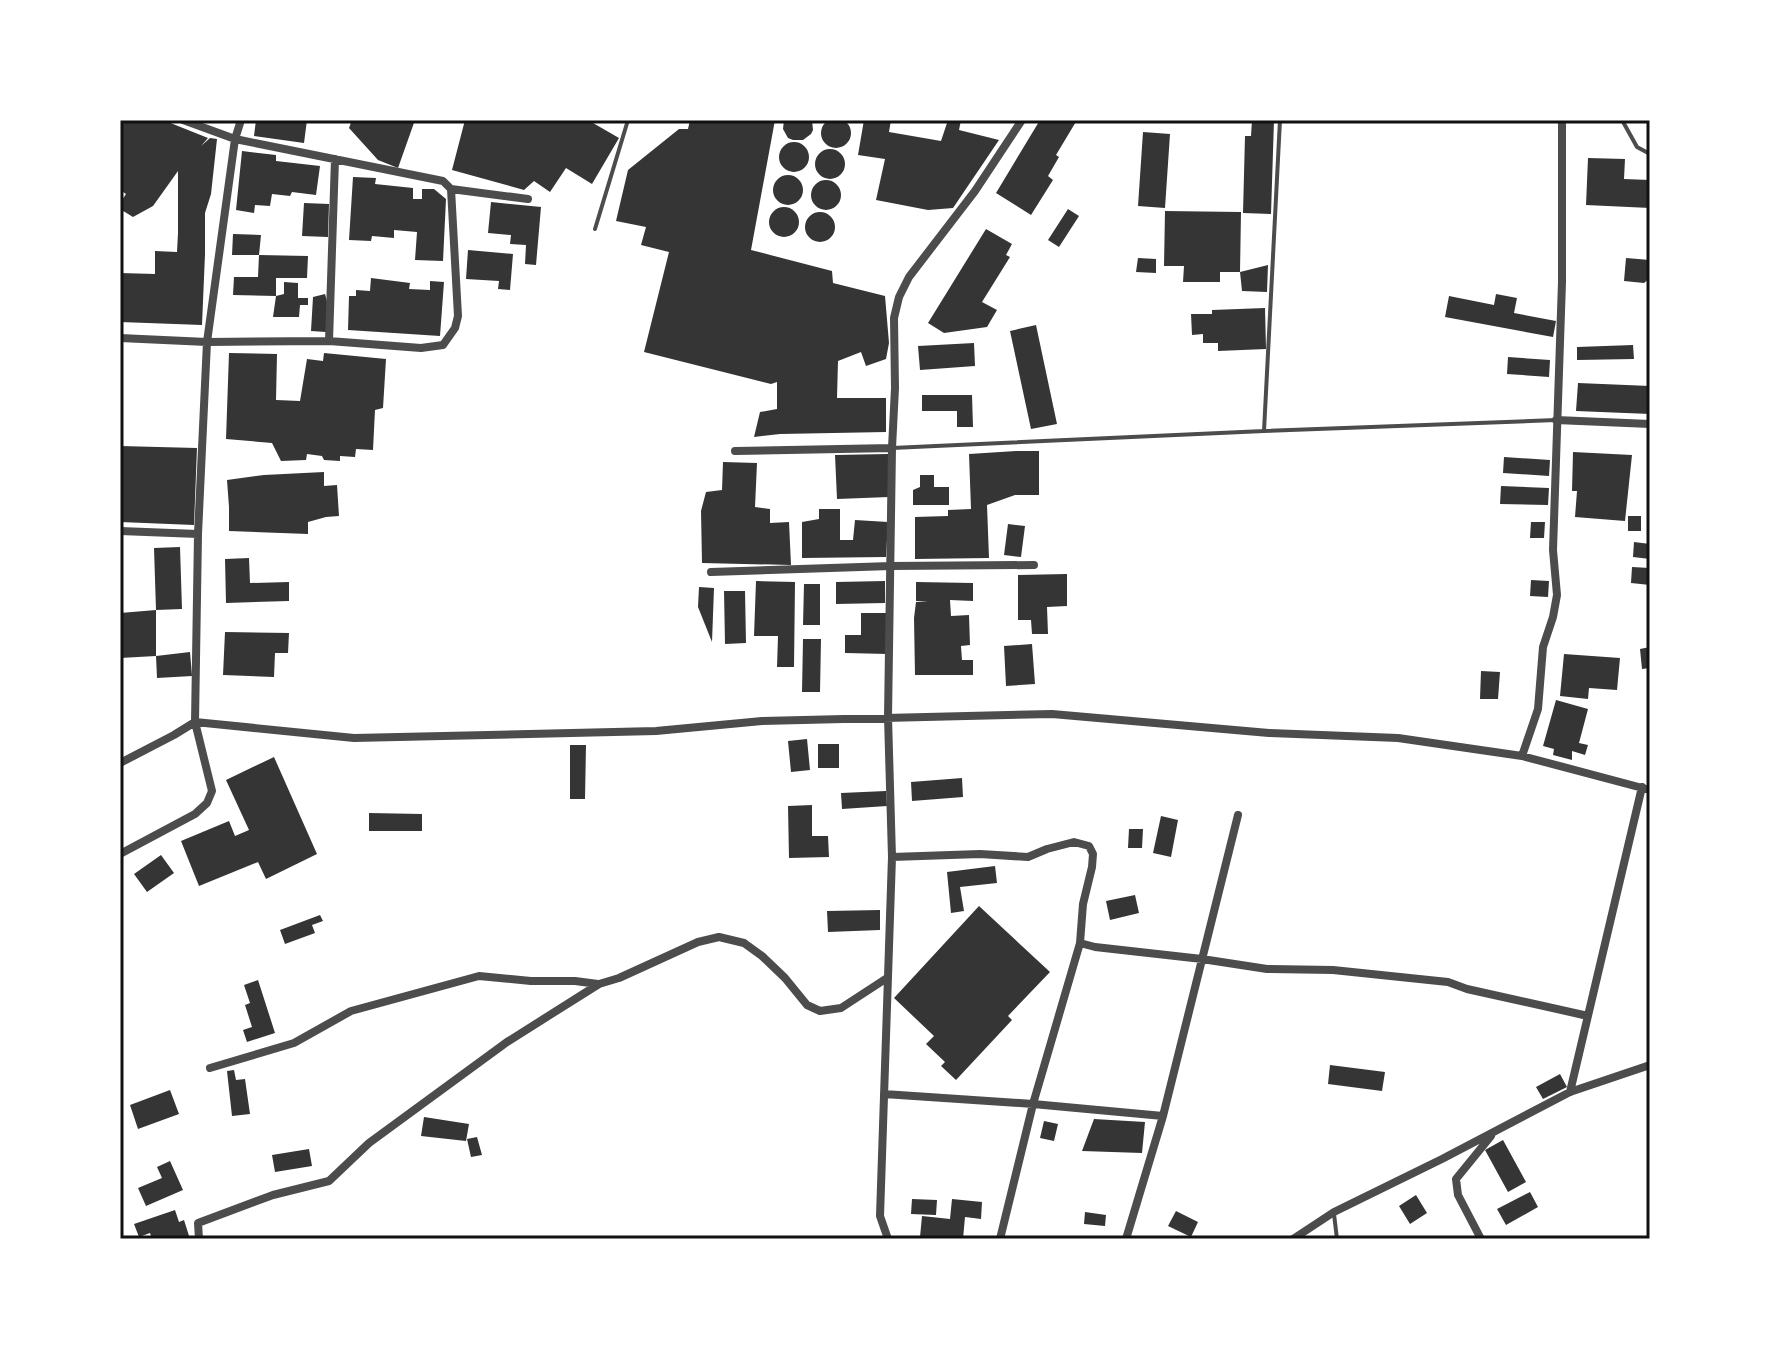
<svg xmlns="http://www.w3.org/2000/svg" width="1770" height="1359" font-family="Lato,sans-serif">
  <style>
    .building { fill: #353535 }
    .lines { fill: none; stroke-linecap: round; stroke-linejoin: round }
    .service { stroke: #4c4c4c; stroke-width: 4 }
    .minor { stroke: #4c4c4c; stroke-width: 8 }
    .neatline { fill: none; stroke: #111; stroke-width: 3 }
  </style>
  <rect width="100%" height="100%" fill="#fff"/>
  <path class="building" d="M821 133a15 15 0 1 1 30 0a15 15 0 1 1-30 0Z
    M120 120H163L208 138 201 146 210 138 217 139 211 194 205 213V254L202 325 120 322V273L155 274V251L177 252 178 233V171L153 206 133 217 120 209V203L126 194 120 190Z
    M256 120H307L304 143 254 136Z
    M352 120H415L398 168 378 160 349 128Z
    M465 120H594L593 123 619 138 592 184 566 168 550 192 534 181 524 190 452 170Z
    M690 120H775L751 250 832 271 833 283 885 296 889 343 886 359 866 366 861 352 838 361 837 398H886V432L780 434 754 437 760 412 777 409V382L771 384 644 352 669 252 641 245 646 227 616 221 628 170 679 129H688Z
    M784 120H812L813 130 811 134 803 140H793L788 138 783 129Z
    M864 120H891L889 132 941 141 948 120H961L959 130 999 140 953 208 928 210 876 200 885 159 858 155Z
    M1040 120H1077L1056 155 1059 157 1048 176 1053 180 1031 215 996 193Z
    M1252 120H1274L1271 214 1243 213 1245 136H1251Z
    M1143 132 1170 134 1165 208 1138 206Z
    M779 157a15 15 0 1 1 30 0a15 15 0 1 1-30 0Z
    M815 164a15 15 0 1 1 30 0a15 15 0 1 1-30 0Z
    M242 151 276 155V161L320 166 316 195 292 192 290 196 272 194 270 206 255 205 254 213 236 210Z
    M1588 158 1625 159 1624 179 1650 180V208L1586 205Z
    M773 190a15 15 0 1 1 30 0a15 15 0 1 1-30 0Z
    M353 177 376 178 375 184 413 188V199H422V189H434L446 199 443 261 415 260 417 232 394 230V238L372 236 371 241 349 240Z
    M811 195a15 15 0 1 1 30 0a15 15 0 1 1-30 0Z
    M491 202 541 207 536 265 525 264 526 245 510 244 511 235 488 233Z
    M304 203 329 204 328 237 302 236Z
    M769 222a15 15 0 1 1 30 0a15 15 0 1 1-30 0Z
    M1068 209 1079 216 1059 247 1048 240Z
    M1165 211 1241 212 1240 272H1220V282H1183L1184 266H1164Z
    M805 227a15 15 0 1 1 30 0a15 15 0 1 1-30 0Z
    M986 229 1012 244 1006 255 1010 257 982 302 997 310 987 327 944 333 928 323Z
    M233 234 261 235 259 255H232Z
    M468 250 513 254 510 290 498 289 499 281 466 279Z
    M259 255 308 256 307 278H276V296L284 294V282L298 283V298H308V305H300L299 317H273L276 296 233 295 234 277H258Z
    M1138 258 1156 259V273L1136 272Z
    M1626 258 1650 260V278L1644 283 1624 281Z
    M1268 265 1267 292 1242 291 1240 272Z
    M371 278 410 283 409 289 430 290V281L444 282 440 336 348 330 349 296H356V290L370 291Z
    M325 294 328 305 326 332 311 331 313 297Z
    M1496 294 1517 298 1514 313 1556 321 1553 337 1445 317 1449 296 1494 305Z
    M1265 308 1266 349 1218 351V343H1203V334L1192 335 1191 314H1212V310Z
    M1036 325 1057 424 1031 429 1010 331Z
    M974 343 975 366 920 370 918 346Z
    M1633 345 1634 359 1577 360V347Z
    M229 353 277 354 276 400 300 401 307 359 323 361 324 353 386 359 383 408 375 410 373 450 356 449 355 457 340 456V461L324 460 322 456 307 454 306 460 281 461 272 443 226 439Z
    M1508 357 1550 360 1549 377 1507 374Z
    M1578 383 1650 386V414L1576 411Z
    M922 395H972L973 427H957V411H922Z
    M120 446 197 448 194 525 120 522Z
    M1016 451H1039V495H1015L987 505 989 558 915 559V517L948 516V510L971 509 969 454Z
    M1573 452 1632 455 1625 521 1575 517 1577 491H1572Z
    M888 454 889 497 837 499 835 455Z
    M1504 457 1550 460 1549 476 1503 473Z
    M723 462 757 463 755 507 770 509V523L789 522 791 565 702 563 701 511 706 492 722 490Z
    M324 472V486L337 485 339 516 326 517 308 522V534L229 531V507L227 480 264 475Z
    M920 475H934V487H949V505H913V490L920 487Z
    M1501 486 1549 488 1548 505 1500 504Z
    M819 509H840V540H853L855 520 888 522 886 557 802 558V522L819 519Z
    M1628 516H1641V531H1628Z
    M1531 522H1545L1544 538H1530Z
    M1008 524 1025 526 1021 557 1004 555Z
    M1634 542 1650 544V559L1633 557Z
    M180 547 182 609 156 610 154 548Z
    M249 558 250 583 289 582V601L226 603 225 559Z
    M1632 567 1650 568V585L1631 583Z
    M1067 574V606L1047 607 1048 634H1032L1031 620H1018V575Z
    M1531 580 1549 581 1548 597 1530 596Z
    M756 581 795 582 794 667H777L778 636H754Z
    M885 581V603L836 604V582Z
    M916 582 973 583V601L950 600 951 616 969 615 970 645 961 646 962 660H973V675H915L914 618 916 602 928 601H916Z
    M804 584H820V625H803Z
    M699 587 714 588 712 642 698 607Z
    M724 591H745L746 643 725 644Z
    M156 610V656L120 658V613Z
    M861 613H889L888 654 845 653V635H861Z
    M225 632 289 633 288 653H275L274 677 223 675Z
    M803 639H821L820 692H802Z
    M1032 644 1035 684 1006 686 1004 646Z
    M1650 647V668L1642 669 1640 649Z
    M190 652 192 676 157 678 156 656Z
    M1564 654 1620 658 1617 690 1589 688 1588 699 1560 696Z
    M1481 671 1500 672 1498 699H1480Z
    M1556 700 1588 709 1579 743 1588 745 1585 755 1572 751V760L1553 755 1554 749 1543 746Z
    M807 739 810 770 791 772 788 741Z
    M818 744H839V768H818Z
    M570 745H586L585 799H570Z
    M274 757 317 854 266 879 258 862 199 886 181 841 229 821 235 836 249 830 226 780Z
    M962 778 963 797 912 801 911 782Z
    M886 791 887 806 842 809 841 793Z
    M812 805V836H828L829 857 789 858 788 806Z
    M369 813 422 814V831H369Z
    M1161 816 1178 820 1171 857 1153 853Z
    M1129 829H1143L1142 848H1128Z
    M161 855 174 873 147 892 134 874Z
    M995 866 997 883 960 887 964 911 951 913 947 872Z
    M1135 895 1139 913 1110 920 1106 901Z
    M979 906 1050 972 1008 1016 1012 1020 956 1080 941 1066 945 1062 926 1044 934 1036 894 998Z
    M880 910V930L828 932 827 911Z
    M320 915 323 921 312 925 315 933 285 944 280 930Z
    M258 980 275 1033 247 1042 243 1030 252 1027 245 1005 250 1003 244 985Z
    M1330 1065 1385 1072 1382 1091 1328 1084Z
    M234 1070 236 1080 245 1079 250 1114 232 1116 227 1071Z
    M1560 1074 1567 1087 1543 1099 1536 1087Z
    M170 1090 179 1114 138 1129 130 1105Z
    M424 1117 469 1124 466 1141 421 1136Z
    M1094 1119 1145 1122 1142 1153 1082 1151Z
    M1044 1121 1058 1124 1054 1141 1040 1138Z
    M477 1137 482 1155 471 1157 467 1139Z
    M1503 1140 1526 1182 1508 1192 1485 1150Z
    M309 1149 312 1166 275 1172 272 1155Z
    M170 1161 183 1190 146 1206 138 1188 162 1178 157 1167Z
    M1530 1192 1538 1207 1506 1225 1497 1209Z
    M1416 1195 1427 1213 1410 1224 1399 1206Z
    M912 1199 937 1200 936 1215 911 1214Z
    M952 1199 982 1202 981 1219 965 1217 963 1239H910V1236L920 1237 922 1216 950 1219Z
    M175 1210 179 1222 184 1220 190 1239H152L150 1233 139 1237 134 1224Z
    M1176 1211 1198 1222 1191 1237 1168 1226Z
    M1085 1212 1106 1215 1105 1226 1084 1224Z"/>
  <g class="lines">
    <path class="service" d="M1280 120 1264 431 1556 420
      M1622 120 1637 147 1650 154
      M595 229 628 120
      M892 448 1264 431
      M1334 1214 1337 1239"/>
    <path class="minor" d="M183 120 235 139 443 181 451 189
      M451 189 528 199
      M120 338 207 342 329 341 421 348 443 345 455 328 458 316 451 189
      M329 341 335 159
      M1556 420 1650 424
      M735 451 892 448
      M120 531 198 534
      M711 572 891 566 1034 565
      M1522 756 1538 709 1543 647 1553 617 1557 595 1553 550 1562 282V120
      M120 763 174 735 195 722 354 738 656 731 762 721 1052 714 1269 733 1398 738 1522 756 1650 790
      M120 854 195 814 207 803 212 791 195 722 198 534 207 342 235 139 241 120
      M892 857 980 854 1028 857 1047 849 1074 842 1089 846 1093 854 1092 867 1083 904 1080 943 1033 1104 1000 1239
      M1080 943 1095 947 1202 959 1267 969 1333 970 1448 982 1467 989 1588 1016
      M210 1068 294 1043 351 1011 479 976 531 981H575L598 984
      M1570 1092 1642 787
      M884 1094 1033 1104 1163 1116
      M199 1239 198 1223 273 1195 329 1181 369 1143 507 1042 599 984 619 978 698 942 719 937 744 943 762 956 785 978 807 1005 820 1011 841 1008 887 978
      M888 1239 880 1216 892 857 888 717 892 448 895 388 894 318 899 297 909 277 975 191 1022 120
      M1126 1239 1163 1116 1238 815
      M1293 1239 1334 1212 1442 1159 1570 1092 1650 1065
      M1481 1239 1458 1195 1456 1179 1491 1136"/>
  </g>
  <rect width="1770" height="1359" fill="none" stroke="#ffffff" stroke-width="244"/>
  <rect x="122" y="122" width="1526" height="1115" class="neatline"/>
</svg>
